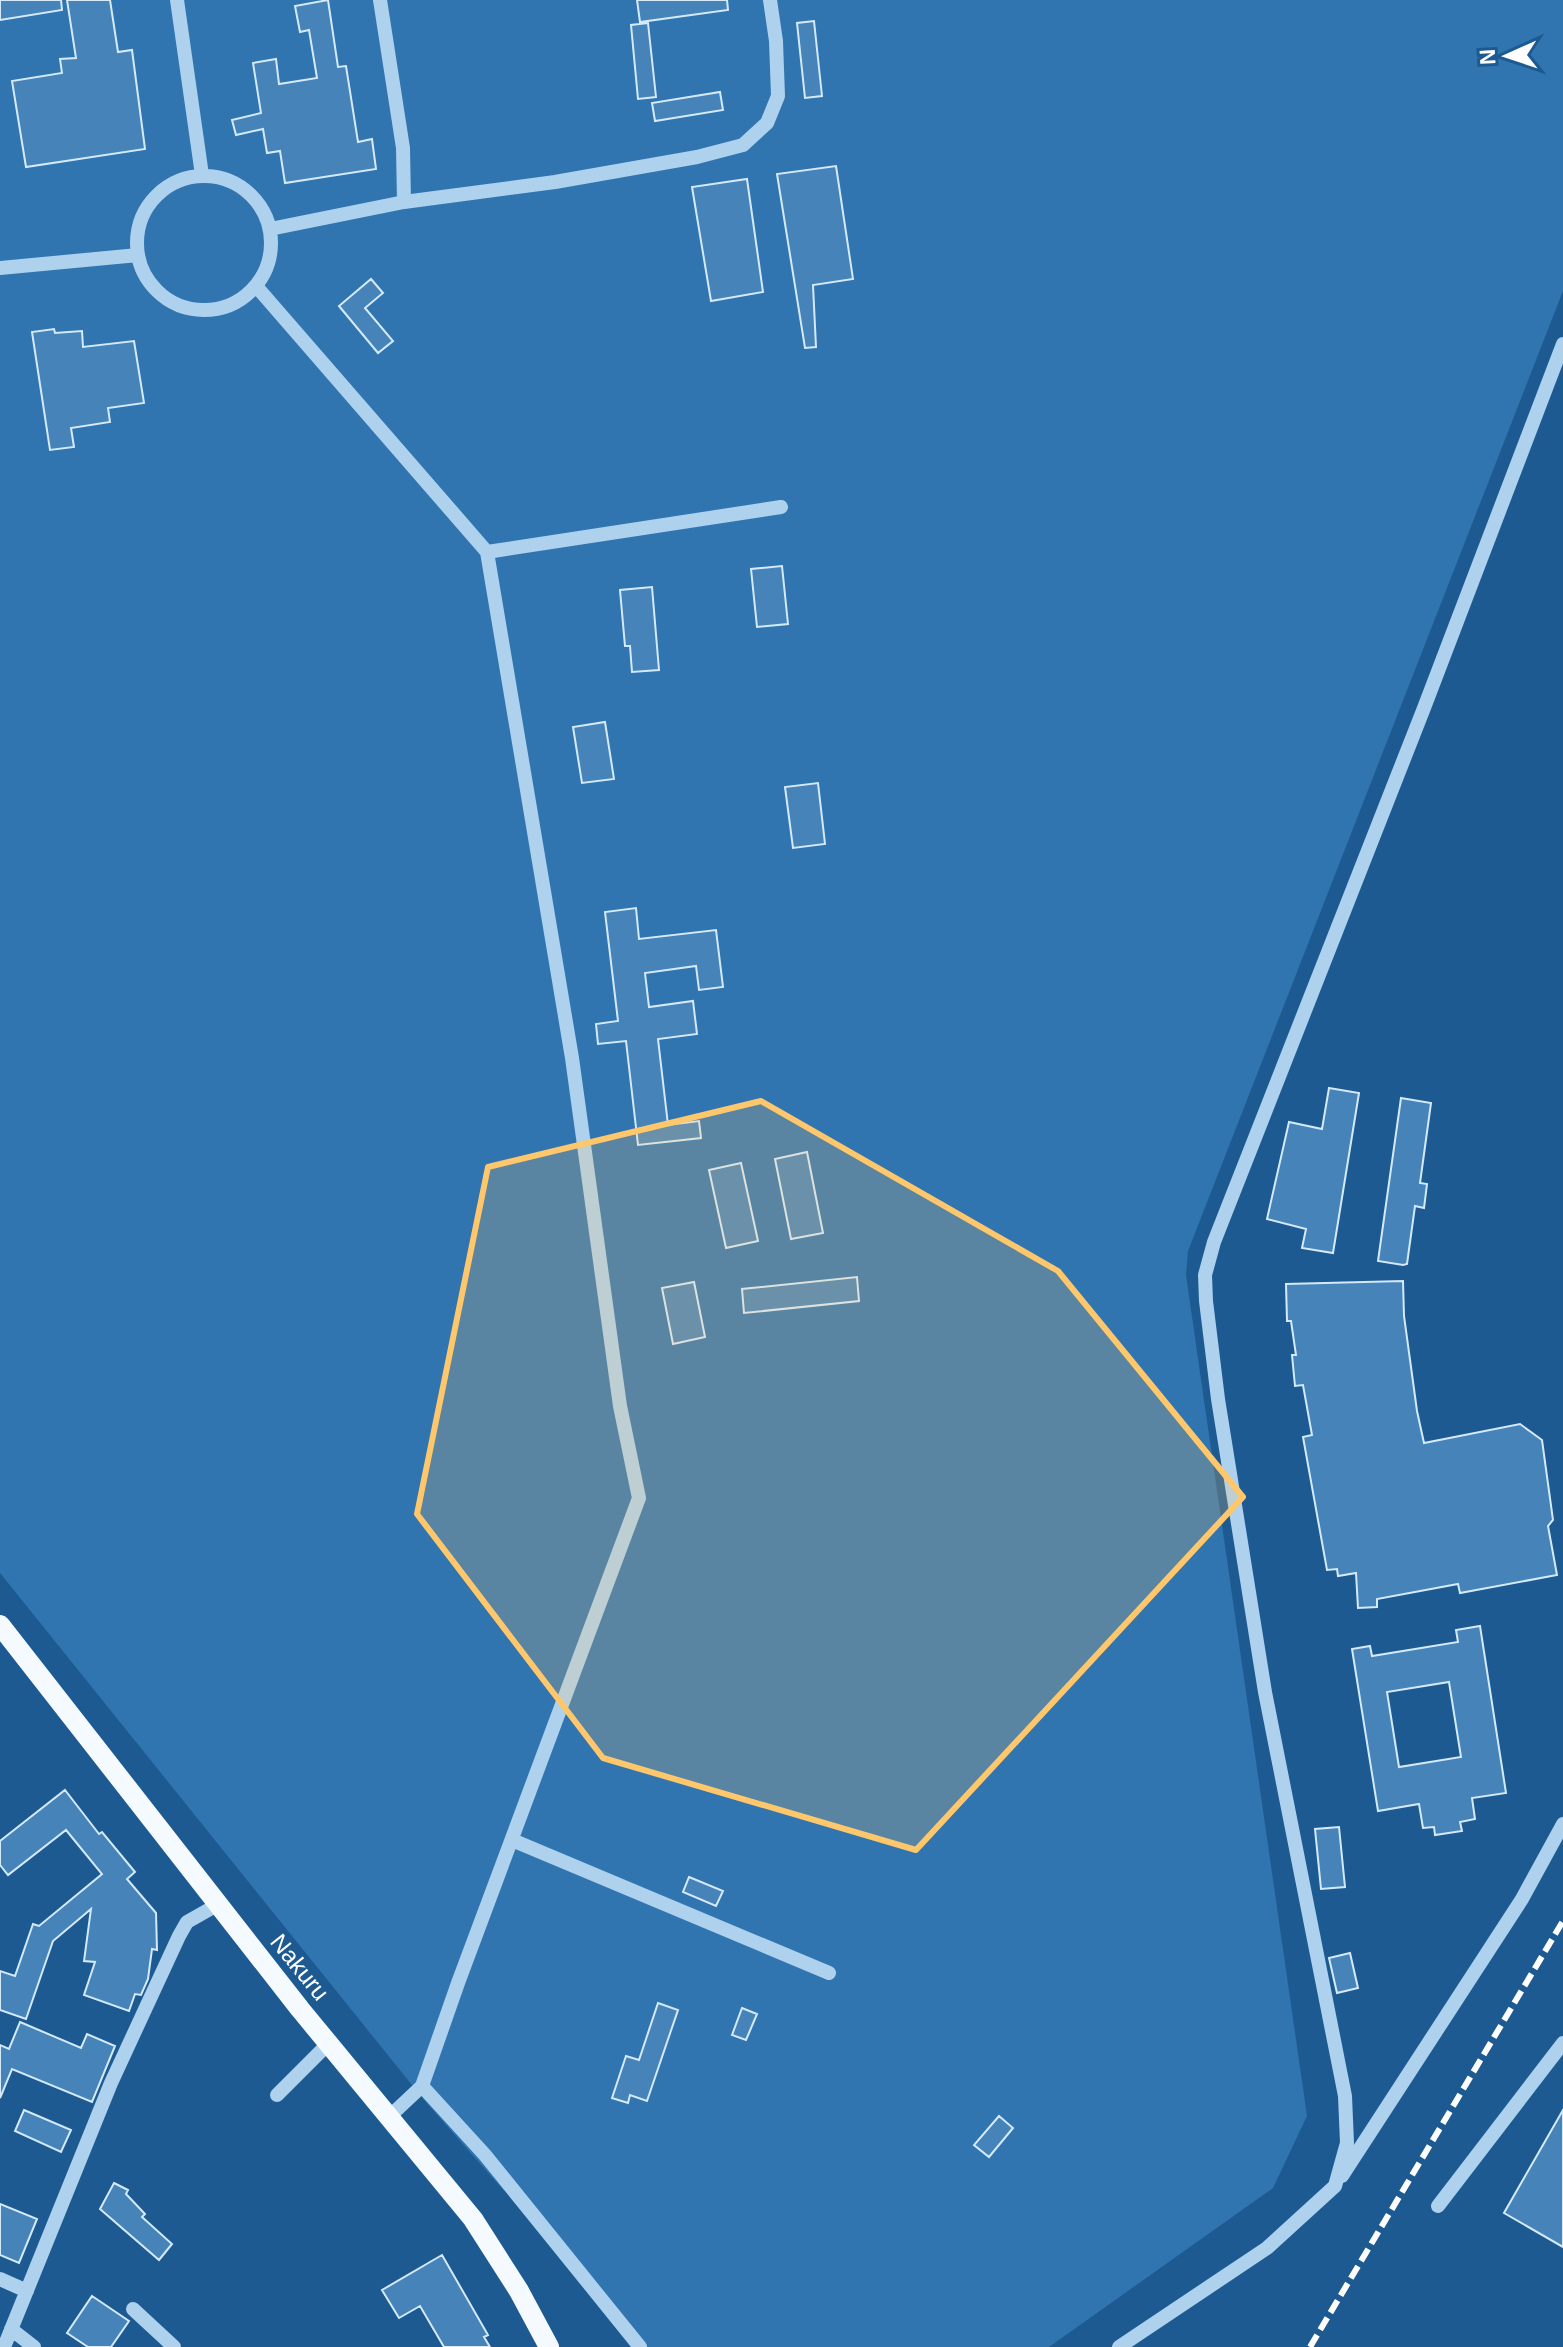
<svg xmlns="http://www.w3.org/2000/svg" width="1563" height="2347" font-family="Arial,sans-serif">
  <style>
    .green { fill: #3074b0 }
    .building { fill: #4583b9; stroke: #d4e9fa; stroke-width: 2; fill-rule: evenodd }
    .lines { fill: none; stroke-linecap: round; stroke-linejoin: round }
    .minor { stroke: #aed1ee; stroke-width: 14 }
    .major { stroke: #f5faff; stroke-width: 20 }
    .rail { stroke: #fff; stroke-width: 6; stroke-dasharray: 14 6; stroke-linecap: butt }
    .marked { fill: #fec76c; fill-opacity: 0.2; stroke: #fec76c; stroke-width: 6; stroke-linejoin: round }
    .labels { text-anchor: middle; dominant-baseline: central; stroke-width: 6; stroke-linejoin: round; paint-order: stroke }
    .street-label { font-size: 24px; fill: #fff; stroke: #1d5a92 }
  </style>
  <rect width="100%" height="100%" fill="#1d5a92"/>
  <path class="green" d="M0 0H1563V291L1188 1251 1186 1275 1307 2116 1273 2188 1049 2347H642L424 2100 0 1573Z"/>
  <path class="building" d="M0 0H61L62 10 0 20Z
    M67 0H110L118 52 132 50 145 149 26 167 12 81 62 73 60 59 76 58Z
    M328 0 338 67 346 66 358 142 372 139 376 169 285 183 280 151 267 153 263 129 236 135 232 120 261 113 253 63 276 59 279 84 317 78 309 30 300 32 295 6Z
    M637 0H727L728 10 640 22Z
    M814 21 822 96 805 98 797 23Z
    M648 23 656 97 638 99 631 25Z
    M720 92 723 110 655 121 652 103Z
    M836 166 853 279 813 285 816 347 805 348 777 174Z
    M747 179 763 292 711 301 692 187Z
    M371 279 383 293 365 308 393 341 378 353 339 306Z
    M54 329 55 333 82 331 83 347 134 341 144 403 108 408 110 422 71 428 74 447 50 450 32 332Z
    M782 566 788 624 757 627 751 569Z
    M652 587 659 670 632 672 630 646H625L620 590Z
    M605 722 614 779 582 783 573 727Z
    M818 783 825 844 793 848 785 787Z
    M636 908 639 939 716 930 723 987 699 990 696 966 645 973 649 1007 693 1001 697 1034 658 1039 668 1125 699 1121 701 1138 638 1145 626 1041 598 1044 596 1024 618 1021 605 912Z
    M1329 1088 1359 1093 1333 1253 1302 1248 1306 1229 1267 1219 1289 1122 1322 1129Z
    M1401 1098 1431 1103 1420 1183 1427 1184 1424 1208 1415 1206 1407 1264 1403 1265 1378 1261Z
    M807 1152 823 1233 791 1239 775 1159Z
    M741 1163 758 1241 726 1248 709 1170Z
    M857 1277 859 1301 744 1313 742 1289Z
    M1403 1281 1404 1316 1417 1411 1424 1443 1520 1424 1542 1440 1553 1520 1548 1526 1557 1575 1460 1593 1458 1584 1377 1599V1607L1358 1608 1356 1573 1338 1576 1337 1569 1327 1570 1303 1437 1312 1435 1303 1385 1295 1386 1292 1355H1296L1291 1321H1287L1286 1284Z
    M694 1282 705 1337 673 1344 662 1288Z
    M1480 1626 1506 1793 1472 1798 1475 1819 1460 1822 1462 1831 1435 1835 1434 1827 1423 1828 1419 1804 1378 1811 1352 1649 1370 1646 1372 1656 1458 1642 1456 1630ZM1449 1682 1461 1757 1399 1767 1387 1692Z
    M65 1790 99 1834 102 1832 135 1872 127 1879 156 1913 157 1950 152 1949 148 1979 141 1995 135 1994 129 2011 84 1995 95 1962 84 1961 91 1909 53 1941 26 2019 0 2010V1971L15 1976 33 1924 39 1926 102 1874 66 1830 8 1875 0 1865V1841Z
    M1339 1827 1345 1887 1321 1889 1315 1829Z
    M689 1877 723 1891 716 1906 683 1892Z
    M1350 1953 1358 1988 1337 1993 1329 1958Z
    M658 2003 678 2010 647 2101 630 2095 628 2103 612 2098 626 2056 639 2060Z
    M742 2008 757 2014 746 2040 732 2035Z
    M20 2022 81 2048 87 2034 115 2046 92 2102 12 2069 0 2098V2045L9 2049Z
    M24 2110 71 2130 61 2152 15 2131Z
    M1563 2110V2247L1504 2213Z
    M999 2116 1013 2128 989 2157 974 2145Z
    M114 2183 128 2190 126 2194 145 2214 142 2217 172 2244 159 2260 100 2209Z
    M0 2204 37 2219 19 2263 0 2255Z
    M442 2255 488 2335 484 2337 490 2347H444L420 2306 399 2318 382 2290Z
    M92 2296 129 2321 111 2347H88L67 2333Z"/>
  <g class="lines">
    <path class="minor" d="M177 0 202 175
      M137 243a67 67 0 1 1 134 0a67 67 0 1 1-134 0Z
      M404 202 555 182 697 157 743 145 767 123 778 96 776 41 770 0
      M270 229 404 202 403 148 380 0
      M0 268 138 255
      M256 286 487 552 572 1058 620 1406 639 1498 458 1983 422 2086
      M487 552 781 507
      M512 1840 829 1973
      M277 2095 329 2043
      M389 2117 422 2086 485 2155 640 2347
      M1342 2176 1522 1899 1563 1824
      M1438 2206 1563 2043
      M0 2279 27 2291
      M133 2309 174 2347
      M11 2329 34 2347
      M4 2347 111 2083 179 1936 187 1922 217 1905
      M1119 2347 1267 2248 1335 2186 1347 2143 1345 2096 1265 1692 1218 1399 1206 1301 1205 1275 1214 1242 1424 708 1563 344"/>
    <path class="major" d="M0 1625 300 2009 473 2219 519 2291 549 2347"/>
    <path class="rail" d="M1310 2347 1563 1921"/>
  </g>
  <path class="marked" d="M761 1101 1058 1271 1243 1497 916 1850 603 1758 417 1514 488 1167Z"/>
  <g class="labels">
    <g class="street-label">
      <text transform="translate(300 1967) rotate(51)">Nakuru</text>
    </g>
  </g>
  <g transform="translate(1507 56) rotate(267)" stroke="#1d5a92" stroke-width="6" paint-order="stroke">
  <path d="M0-6L14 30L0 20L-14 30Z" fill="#ffffff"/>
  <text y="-12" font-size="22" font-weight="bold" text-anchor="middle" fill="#ffffff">N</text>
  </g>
</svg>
